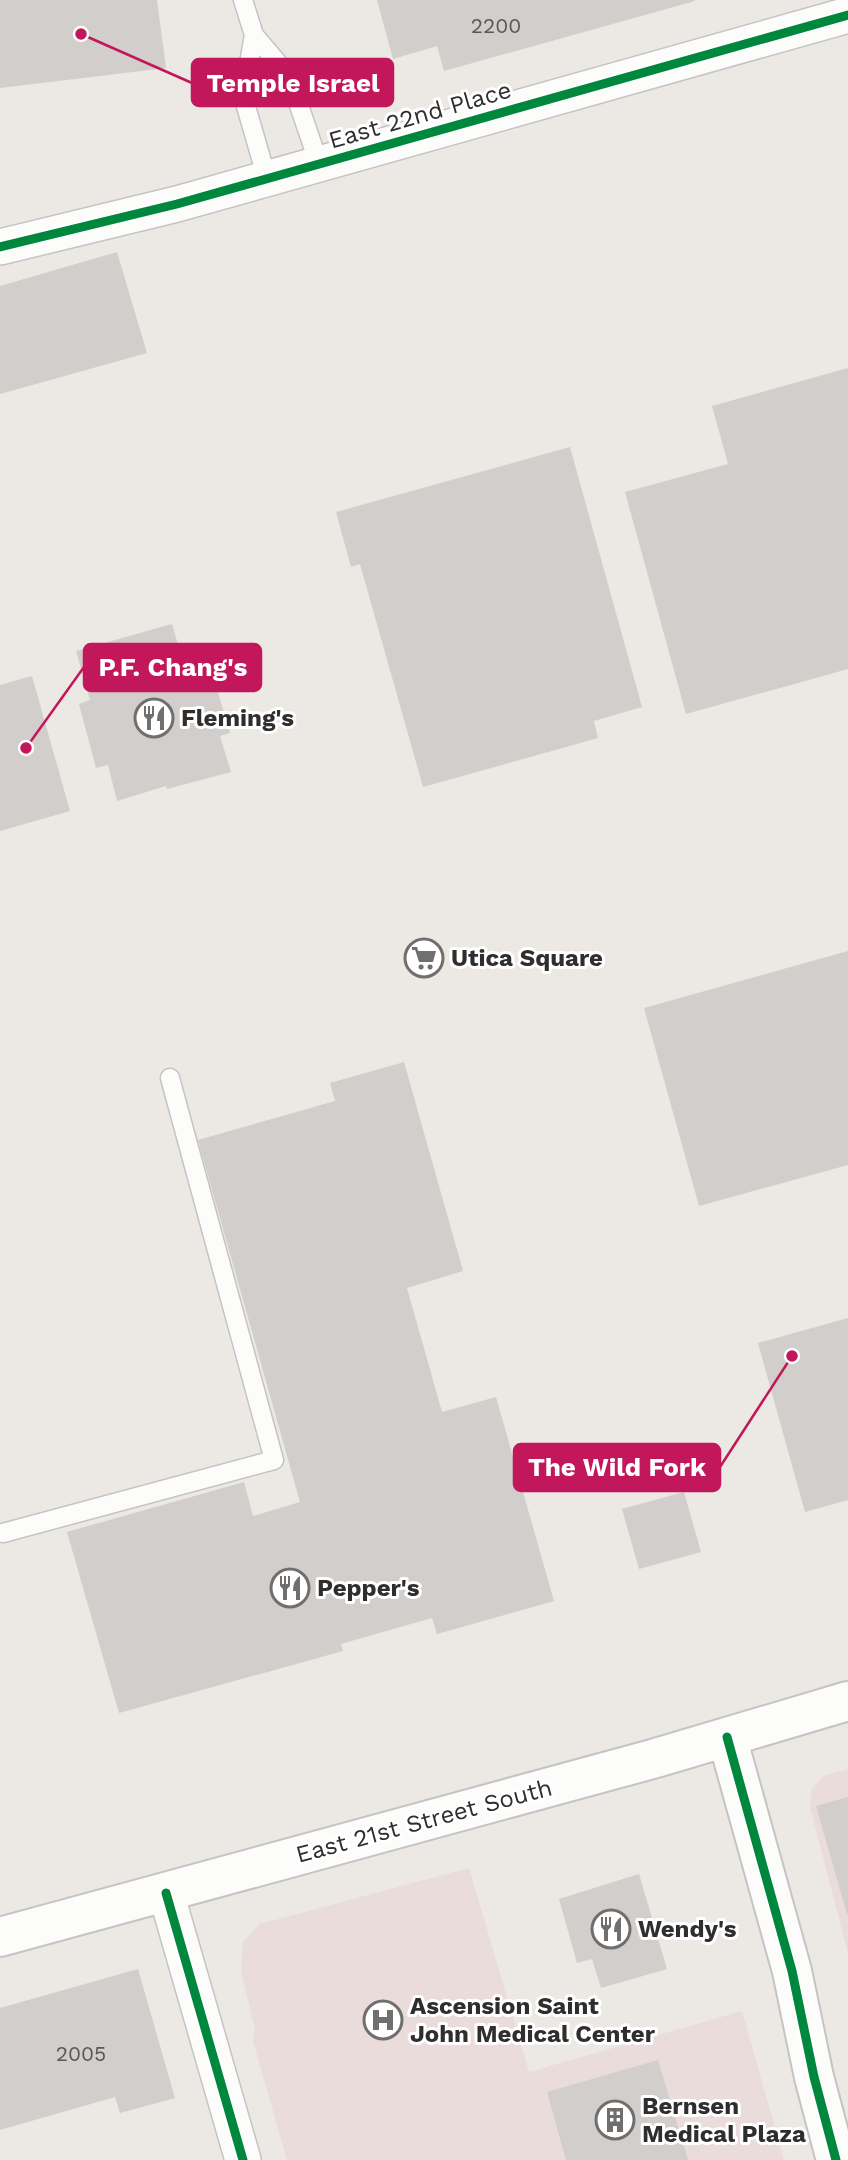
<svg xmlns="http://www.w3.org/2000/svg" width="848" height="2160" font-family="'Work Sans',sans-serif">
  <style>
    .medical { fill: #e9dcdb }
    .building { fill: #d1cecb }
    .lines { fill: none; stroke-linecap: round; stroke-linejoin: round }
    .lane-casing { stroke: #c5c4c5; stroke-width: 21 }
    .street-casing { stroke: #c5c4c5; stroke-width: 38 }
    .secondary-casing { stroke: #c5c4c5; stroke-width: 42 }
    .lane { stroke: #fcfcfb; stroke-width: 18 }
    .street { stroke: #fcfcfb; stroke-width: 35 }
    .secondary { stroke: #fcfcfb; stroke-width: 38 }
    .cycleway-casing { stroke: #fff; stroke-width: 13 }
    .cycleway { stroke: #00873e; stroke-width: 9 }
    .labels { text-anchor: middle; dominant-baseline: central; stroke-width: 6; stroke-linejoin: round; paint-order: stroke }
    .number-label { font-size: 21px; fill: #585857 }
    .street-label { font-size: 24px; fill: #2e2e2e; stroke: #fff }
    .poi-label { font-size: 24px; font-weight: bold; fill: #2e2e2e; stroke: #fff; text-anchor: start }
    .leader { fill: none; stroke: #c2185b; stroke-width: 2.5 }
    .callout-dot { fill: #c2185b; stroke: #fff; stroke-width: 2.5 }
    .callout { fill: #c2185b; stroke: #c2185b; stroke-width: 2.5 }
    .callout-label { font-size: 26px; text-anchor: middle; font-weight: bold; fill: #fff }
  </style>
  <rect width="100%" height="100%" fill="#ece8e4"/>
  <path class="medical" d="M848 1769V1953L810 1807 812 1788 824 1776Z
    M469 1868 529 2072 742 2011 784 2160H287L253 2041 255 2029 241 1972 243 1942 260 1924Z"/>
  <path class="building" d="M0 0H157L166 68 0 88Z
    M377 0H695V1L444 71 437 46 393 59Z
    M117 252 147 353 0 394V286Z
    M848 368V669L686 714 625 492 728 464 712 406Z
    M570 447 642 707 594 721 598 738 423 787 360 564 351 567 336 512Z
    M172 624 188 679 212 672 230 733 220 736 231 772 167 789 166 786 117 801 108 765 96 768 79 704 90 700 76 651Z
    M32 676 70 811 0 831V685Z
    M848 951V1165L699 1206 644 1008Z
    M404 1062 463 1271 407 1288 442 1412 496 1397 554 1601 437 1634 432 1618 341 1644 343 1651 119 1713 67 1532 244 1482 253 1516 300 1502 198 1140 335 1101 330 1083Z
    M848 1318V1500L805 1512 758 1343Z
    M684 1492 701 1552 639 1569 622 1509Z
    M848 1797V1914H847L816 1806Z
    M639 1874 667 1969 601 1988 592 1959 577 1963 559 1899Z
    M138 1969 175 2098 120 2113 115 2097 0 2130V2008Z
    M658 2060 688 2160H566L547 2092Z"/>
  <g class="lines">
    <defs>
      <path id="lane" d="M243 0 254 35 289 76 319 164
        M254 35 243 96 267 179
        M3 1533 274 1460 170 1078"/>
      <path id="street" d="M0 247 177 204 848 15
        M166 1893 243 2160"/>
      <path id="secondary" d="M727 1737 792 1971 814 2077 836 2160
        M0 1937 656 1758 848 1701"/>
    </defs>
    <use href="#lane" class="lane-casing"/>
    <use href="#street" class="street-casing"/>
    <use href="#secondary" class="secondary-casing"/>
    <use href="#lane" class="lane"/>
    <use href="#street" class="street"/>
    <use href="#secondary" class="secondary"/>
    <defs>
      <path id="cycleway" d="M0 247 177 204 848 15
        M727 1737 792 1971 814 2077 836 2160
        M166 1893 243 2160"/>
    </defs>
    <use href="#cycleway" class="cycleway-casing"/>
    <use href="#cycleway" class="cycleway"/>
  </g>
  <defs>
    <symbol id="restaurant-ring" viewBox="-11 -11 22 22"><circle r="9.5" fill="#fff" stroke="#706f6e" stroke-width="1.5"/><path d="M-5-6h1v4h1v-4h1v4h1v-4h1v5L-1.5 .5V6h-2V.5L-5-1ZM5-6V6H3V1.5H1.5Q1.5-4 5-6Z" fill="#706f6e"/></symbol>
    <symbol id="supermarket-ring" viewBox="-11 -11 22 22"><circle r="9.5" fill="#fff" stroke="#706f6e" stroke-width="1.5"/><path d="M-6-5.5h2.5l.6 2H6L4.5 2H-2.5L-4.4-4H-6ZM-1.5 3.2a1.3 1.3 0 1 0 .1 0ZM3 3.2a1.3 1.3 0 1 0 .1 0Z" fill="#706f6e"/></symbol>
    <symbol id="hospital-ring" viewBox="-11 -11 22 22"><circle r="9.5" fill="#fff" stroke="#706f6e" stroke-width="1.5"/><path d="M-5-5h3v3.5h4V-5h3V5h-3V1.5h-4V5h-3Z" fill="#706f6e"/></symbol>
    <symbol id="building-ring" viewBox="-11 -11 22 22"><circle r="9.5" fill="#fff" stroke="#706f6e" stroke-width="1.5"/><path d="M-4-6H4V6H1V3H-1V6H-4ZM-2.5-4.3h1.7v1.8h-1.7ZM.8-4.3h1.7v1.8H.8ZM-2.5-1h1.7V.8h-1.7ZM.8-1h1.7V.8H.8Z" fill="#706f6e"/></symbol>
  </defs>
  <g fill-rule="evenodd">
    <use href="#restaurant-ring" x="132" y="696" width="44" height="44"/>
    <use href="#supermarket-ring" x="402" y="936" width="44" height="44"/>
    <use href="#restaurant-ring" x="268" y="1566" width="44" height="44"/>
    <use href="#restaurant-ring" x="589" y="1907" width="44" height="44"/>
    <use href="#hospital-ring" x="361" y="1998" width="44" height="44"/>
    <use href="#building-ring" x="593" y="2098" width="44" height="44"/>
  </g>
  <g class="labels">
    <g class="number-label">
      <text x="496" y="25">2200</text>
      <text x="81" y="2053">2005</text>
    </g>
    <g class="street-label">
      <text transform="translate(420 115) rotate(-16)">East 22nd Place</text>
      <text transform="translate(424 1821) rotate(-15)">East 21st Street South</text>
    </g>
    <g class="poi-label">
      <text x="181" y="718">Fleming's</text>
      <text x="451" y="958">Utica Square</text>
      <text x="317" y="1588">Pepper's</text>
      <text x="638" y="1929">Wendy's</text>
      <text x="410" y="2006">Ascension Saint<tspan x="410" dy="28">John Medical Center</tspan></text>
      <text x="642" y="2106">Bernsen<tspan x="642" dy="28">Medical Plaza</tspan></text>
    </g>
  </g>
  <path class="leader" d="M81 34L192 83M26 748L84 667M792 1356L720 1467"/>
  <g class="callout-dot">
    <circle cx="81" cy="34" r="7"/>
    <circle cx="26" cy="748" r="7"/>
    <circle cx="792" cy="1356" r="7"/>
  </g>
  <g class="callout">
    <rect x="192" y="59" width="201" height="47" rx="7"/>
    <rect x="84" y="644" width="177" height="47" rx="7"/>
    <rect x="514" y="1444" width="206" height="47" rx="7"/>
  </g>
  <g class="callout-label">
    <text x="293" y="92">Temple Israel</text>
    <text x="173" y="676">P.F. Chang's</text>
    <text x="617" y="1476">The Wild Fork</text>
  </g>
</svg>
